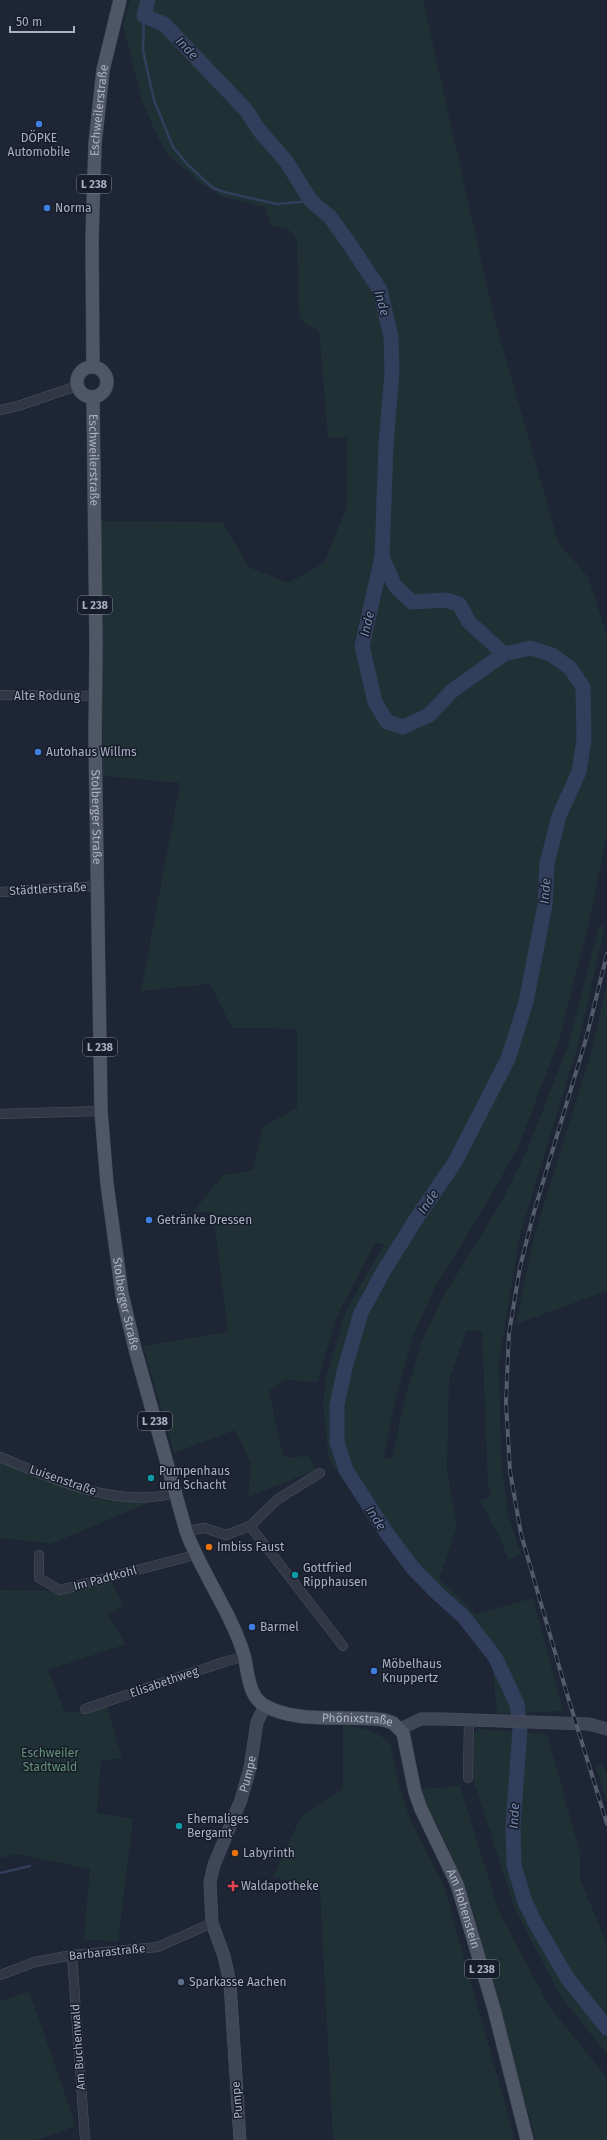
<svg xmlns="http://www.w3.org/2000/svg" width="607" height="2140" font-family="'Fira Sans',sans-serif">
  <style>
    .green { fill: #203136 }
    .lines { fill: none; stroke-linecap: round; stroke-linejoin: round }
    .stream { stroke: #313e5c; stroke-width: 2.5 }
    .river { stroke: #313e5c; stroke-width: 15 }
    .street-casing { stroke: #4c5261; stroke-width: 10 }
    .secondary-casing { stroke: #4c5261; stroke-width: 13 }
    .primary-casing { stroke: #3b414f; stroke-width: 14 }
    .street { stroke: #313745; stroke-width: 9 }
    .secondary { stroke: #3f4658; stroke-width: 12 }
    .primary { stroke: #4f5666; stroke-width: 13 }
    .rail-casing { stroke: #535b6d; stroke-width: 4 }
    .rail { stroke: #171d2a; stroke-width: 2.5; stroke-dasharray: 8; stroke-linecap: butt }
    .shop-dot { fill: #3f7fe0; stroke: #171d2a; stroke-width: 1.5 }
    .culture-dot { fill: #0f9aa8; stroke: #171d2a; stroke-width: 1.5 }
    .food-dot { fill: #e8710a; stroke: #171d2a; stroke-width: 1.5 }
    .health-dot { fill: #e0444e; stroke: #171d2a; stroke-width: 1.5 }
    .service-dot { fill: #5c6f8a; stroke: #171d2a; stroke-width: 1.5 }
    .labels { text-anchor: middle; dominant-baseline: central; stroke-width: 3; stroke-linejoin: round; paint-order: stroke }
    .shield { fill: #171d2a; stroke: #7f8595; stroke-width: 1 }
    .shield-label { font-size: 11px; font-weight: bold; fill: #abb1c3 }
    .street-label { font-size: 12px; fill: #abb1c3; stroke: #171d2a }
    .poi-label { font-size: 12px; fill: #abb1c3; stroke: #171d2a; text-anchor: start }
    .park-label { font-size: 12px; fill: #639374; stroke: #171d2a }
    .water-label { font-size: 13px; font-style: italic; fill: #7385ac; stroke: #171d2a }
  </style>
  <rect width="100%" height="100%" fill="#1e2535"/>
  <path class="green" d="M130 0H423L493 313 558 542 588 577 607 635V834L589 923 558 1043 519 1145 492 1194 434 1289 412 1339 394 1405 384 1458 392 1459 403 1406 421 1343 444 1295 501 1203 528 1148 568 1046 599 926 605 927 577 1048 520 1234 499 1360 501 1458 508 1515 521 1555 508 1559 500 1538 480 1501 491 1495 488 1484 482 1332 467 1330 449 1380 447 1470 457 1527 439 1579 476 1614 533 1598 563 1711 497 1714 492 1659 461 1620 408 1570 380 1536 329 1459 323 1407 326 1377 346 1311 384 1244 375 1243 337 1316 317 1382 285 1380 269 1391 283 1456 292 1458 309 1455 316 1470 248 1497 251 1463 235 1430 174 1453 143 1346 228 1332 213 1212H193L223 1175 253 1170 263 1126 297 1108V1029L232 1028 210 984 141 991 180 783 103 776 100 521 222 522 249 567 288 583 324 563 347 506V437L328 438 319 330 308 326 299 317 297 245C296 228 284 229 271 225L265 207 223 197 200 183 167 153 155 132 142 100 123 26Z
    M607 984V1291L516 1324 534 1237 591 1053Z
    M0 1461 93 1498 150 1502 51 1544 0 1538Z
    M111 1580 123 1606 108 1615 126 1644 48 1670 65 1712H89L107 1706 122 1759 101 1760 97 1813 133 1819 118 1942 84 1939 90 1869 17 1854 0 1858V1590L61 1591Z
    M343 1725 366 1729 380 1735 391 1745 399 1786 410 1819 444 1886 515 2140H333L320 1892 273 1876 301 1817 343 1788Z
    M479 1729 547 1734 580 1853V1879L607 1944V2054L561 1997 515 1909 473 1779 474 1733Z
    M602 1764 607 1774V1802L596 1767Z
    M460 1786 499 1912 549 2006 607 2078V2140H536L499 2012 475 1916 463 1880 437 1824 427 1808 421 1789Z
    M29 1991 76 2126 36 2140H0V2001Z"/>
  <g class="lines">
    <path class="stream" d="M144 16 143 51 154 100 173 147 188 165 213 188 224 192 277 204 311 201
      M0 1873 30 1866"/>
    <path class="river" d="M148 0 144 16 164 24 246 110 259 130 286 161 311 201 330 217 346 239 380 290 391 337 392 372 386 444 382 557 362 646 375 702 387 722 403 727 429 715 453 690 504 654 531 648 552 655 570 668 583 687 584 740 579 772 559 816 547 863 545 905 526 1002 508 1059 455 1162 418 1216 383 1272 361 1313 345 1368 337 1405V1442L346 1470 386 1532 412 1567 436 1592 463 1616 495 1657 517 1704 520 1728 513 1827 514 1865 525 1902 538 1928 568 1979 607 2028
      M382 557 395 586 412 602 446 600 459 604 469 622 504 654"/>
    <defs>
      <path id="street" d="M0 410 18 406 77 386
        M0 695 95 696
        M0 892 97 886
        M0 1114 101 1111
        M0 1457C55 1479 115 1509 175 1493
        M250 1526 343 1646
        M186 1531 204 1528 226 1535 250 1526 278 1499 320 1473
        M39 1555V1578L60 1590 195 1555
        M85 1709 227 1661 244 1657
        M468 1778 469 1720
        M72 1955 85 2140
        M0 1975 35 1962 72 1955 158 1947 212 1923"/>
      <g id="secondary">
        <path d="M400 1729 421 1719H442L589 1724 607 1729"/>
        <path id="s1" d="M240 2140 230 1983 224 1956 212 1923 210 1882 214 1865 241 1800 250 1768 257 1722 265 1706"/>
      </g>
      <g id="primary">
        <circle cx="92" cy="382" r="15"/>
        <path id="s2" d="M93 367 92 239 95 144 103 70 120 0"/>
        <path id="s3" d="M93 397 96 645 95 736 101 1111 107 1184 122 1294 135 1349 186 1531C202 1574 231 1612 244 1655 248 1671 248 1696 264 1705 294 1724 349 1715 384 1720L393 1723 403 1733 415 1792 421 1809 457 1884 494 2009 527 2140"/>
      </g>
    </defs>
    <use href="#street" class="street-casing"/>
    <use href="#secondary" class="secondary-casing"/>
    <use href="#primary" class="primary-casing"/>
    <use href="#street" class="street"/>
    <use href="#secondary" class="secondary"/>
    <use href="#primary" class="primary"/>
    <defs>
      <path id="rail" d="M607 954 586 1039 534 1212 520 1267 509 1333 506 1402 510 1471 521 1534 567 1694 607 1824"/>
    </defs>
    <use href="#rail" class="rail-casing"/>
    <use href="#rail" class="rail"/>
  </g>
  <g class="shop-dot">
    <circle cx="39" cy="124" r="4"/>
    <circle cx="47" cy="208" r="4"/>
    <circle cx="38" cy="752" r="4"/>
    <circle cx="149" cy="1220" r="4"/>
    <circle cx="252" cy="1627" r="4"/>
    <circle cx="374" cy="1671" r="4"/>
  </g>
  <g class="culture-dot">
    <circle cx="151" cy="1478" r="4"/>
    <circle cx="295" cy="1575" r="4"/>
    <circle cx="179" cy="1826" r="4"/>
  </g>
  <g class="food-dot">
    <circle cx="209" cy="1547" r="4"/>
    <circle cx="235" cy="1853" r="4"/>
  </g>
  <path class="health-dot" d="M231 1880h4v4h4v4h-4v4h-4v-4h-4v-4h4z"/>
  <circle class="service-dot" cx="181" cy="1982" r="4"/>
  <g class="labels">
    <g class="shield">
      <rect x="77" y="175" width="34" height="18" rx="3"/>
      <rect x="78" y="596" width="34" height="18" rx="3"/>
      <rect x="83" y="1038" width="34" height="18" rx="3"/>
      <rect x="138" y="1412" width="34" height="18" rx="3"/>
      <rect x="465" y="1960" width="34" height="18" rx="3"/>
    </g>
    <g class="shield-label">
      <text x="94" y="184">L 238</text>
      <text x="95" y="605">L 238</text>
      <text x="100" y="1047">L 238</text>
      <text x="155" y="1421">L 238</text>
      <text x="482" y="1969">L 238</text>
    </g>
    <g class="street-label">
      <text stroke="none"><textPath href="#s2" startOffset="257">Eschweilerstraße</textPath></text>
      <text stroke="none"><textPath href="#s3" startOffset="63">Eschweilerstraße</textPath></text>
      <text x="47" y="696">Alte Rodung</text>
      <text stroke="none"><textPath href="#s3" startOffset="420">Stolberger Straße</textPath></text>
      <text transform="translate(48 889) rotate(-3)">Städtlerstraße</text>
      <text stroke="none"><textPath href="#s3" startOffset="909">Stolberger Straße</textPath></text>
      <text transform="translate(63 1480) rotate(19)">Luisenstraße</text>
      <text transform="translate(105 1578) rotate(-15)">Im Padtkohl</text>
      <text transform="translate(164 1682) rotate(-19)">Elisabethweg</text>
      <text stroke="none"><textPath href="#s3" startOffset="1432">Phönixstraße</textPath></text>
      <text stroke="none"><textPath href="#s1" startOffset="376">Pumpe</textPath></text>
      <text stroke="none"><textPath href="#s3" startOffset="1669">Am Hohenstein</textPath></text>
      <text transform="translate(107 1952) rotate(-6)">Barbarastraße</text>
      <text transform="translate(78 2047) rotate(-94)">Am Buchenwald</text>
      <text transform="translate(237 2100) rotate(-95)">Pumpe</text>
    </g>
    <g class="poi-label">
      <text x="39" y="138" text-anchor="middle">DÖPKE<tspan x="39" dy="14">Automobile</tspan></text>
      <text x="55" y="208">Norma</text>
      <text x="46" y="752">Autohaus Willms</text>
      <text x="157" y="1220">Getränke Dressen</text>
      <text x="159" y="1471">Pumpenhaus<tspan x="159" dy="14">und Schacht</tspan></text>
      <text x="217" y="1547">Imbiss Faust</text>
      <text x="303" y="1568">Gottfried<tspan x="303" dy="14">Ripphausen</tspan></text>
      <text x="260" y="1627">Barmel</text>
      <text x="382" y="1664">Möbelhaus<tspan x="382" dy="14">Knuppertz</tspan></text>
      <text x="187" y="1819">Ehemaliges<tspan x="187" dy="14">Bergamt</tspan></text>
      <text x="243" y="1853">Labyrinth</text>
      <text x="241" y="1886">Waldapotheke</text>
      <text x="189" y="1982">Sparkasse Aachen</text>
    </g>
    <g class="park-label">
      <text x="50" y="1753">Eschweiler<tspan x="50" dy="14">Stadtwald</tspan></text>
    </g>
    <g class="water-label">
      <text transform="translate(187 48) rotate(46)">Inde</text>
      <text transform="translate(382 303) rotate(74)">Inde</text>
      <text transform="translate(367 624) rotate(-77)">Inde</text>
      <text transform="translate(545 891) rotate(-86)">Inde</text>
      <text transform="translate(428 1202) rotate(-55)">Inde</text>
      <text transform="translate(376 1518) rotate(57)">Inde</text>
      <text transform="translate(514 1816) rotate(-87)">Inde</text>
    </g>
  </g>
  <path d="M10 26v6h64v-6" fill="none" stroke="#abb1c3" stroke-width="2"/>
  <text x="16" y="26" font-size="12" fill="#abb1c3" stroke="#171d2a" stroke-width="3" paint-order="stroke">50 m</text>
</svg>
